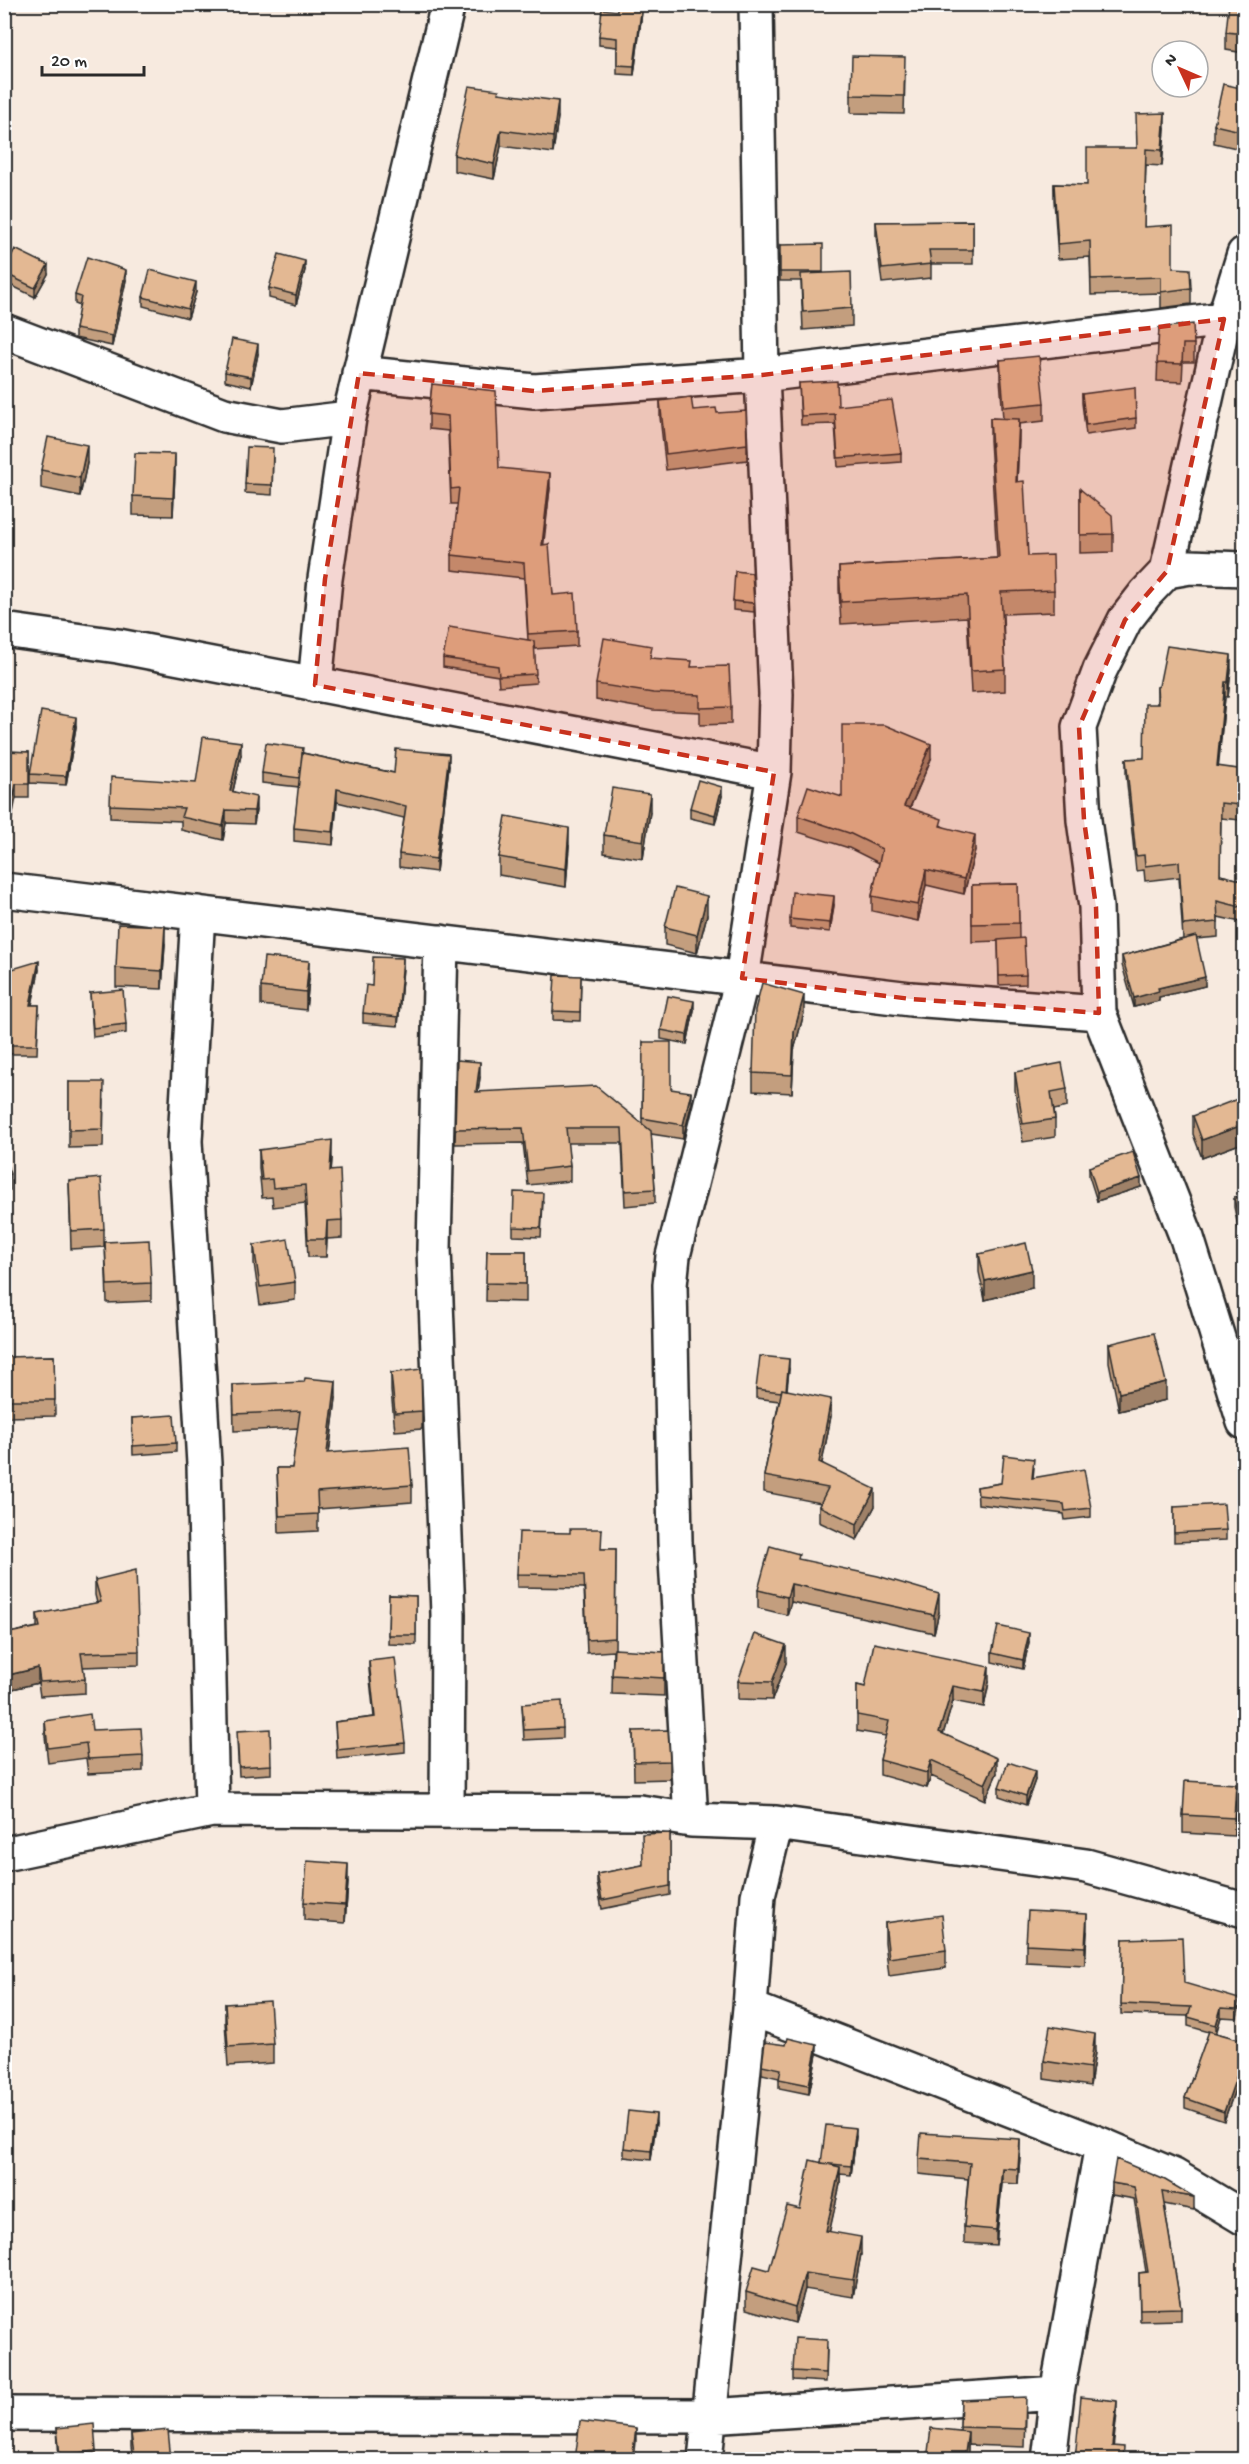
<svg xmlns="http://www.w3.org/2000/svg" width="1249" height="2464" font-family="'Gochi Hand',sans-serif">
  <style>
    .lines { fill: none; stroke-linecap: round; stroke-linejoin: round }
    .minor-casing { stroke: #2b2b2b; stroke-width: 38 }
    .minor { stroke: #fff; stroke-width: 33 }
    .wall { fill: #c39e7e; stroke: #2b2b2b; stroke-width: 1.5 }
    .shaded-wall { fill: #9f8167; stroke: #2b2b2b; stroke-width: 1.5 }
    .building { fill: #e3b893; stroke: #2b2b2b; stroke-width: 1.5 }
    .marked { fill: #c8321e; fill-opacity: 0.2; stroke: #c8321e; stroke-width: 4.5; stroke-dasharray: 12 8; stroke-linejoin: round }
  </style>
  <rect width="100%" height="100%" fill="#f7eadf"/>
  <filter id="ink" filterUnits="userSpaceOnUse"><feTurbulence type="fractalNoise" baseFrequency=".0167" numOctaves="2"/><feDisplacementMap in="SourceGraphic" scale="12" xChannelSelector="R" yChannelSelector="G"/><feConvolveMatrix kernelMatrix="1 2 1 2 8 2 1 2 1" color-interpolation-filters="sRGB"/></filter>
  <g filter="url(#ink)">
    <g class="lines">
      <defs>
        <path id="minor" d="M1244 254 1224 319 1167 571 1146 593 1125 620 1100 670 1079 727 1084 820 1096 907 1099 1013 1187 1238 1244 1422
          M4 331 224 415 282 426 349 418
          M359 373 534 391 762 375 1224 319
          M1167 571 1190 567 1244 569
          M4 630 118 646 774 772
          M315 685 325 579 349 418 448 4
          M4 890 911 999 1099 1013
          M198 913 185 1141 204 1464 212 1810
          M441 942 434 1249 448 1614 447 1811
          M691 1820 675 1542 670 1285 673 1256 742 978 774 772 776 694 762 375 756 4
          M4 1854 212 1810 640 1812 691 1820 776 1823 1086 1866 1244 1910
          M750 2008 1102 2145 1174 2176 1244 2218
          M4 2414 710 2416 1057 2393
          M705 2460 750 2008 758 1896 776 1823
          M1049 2460 1057 2393 1102 2145"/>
      </defs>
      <use href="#minor" class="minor-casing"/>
      <use href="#minor" class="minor"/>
    </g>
    <path class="wall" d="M643 4 634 75 617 74V47L599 45V36L616 11Z
      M988 4H1017L1016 8H988Z
      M1245 4V53L1226 50V32Z
      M905 75 904 114 851 113V95Z
      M1245 89V150L1214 143V125Z
      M499 93 558 117 553 153 501 146 494 179 454 171V155Z
      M1165 129 1162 166 1146 165 1144 226 1173 268 1191 288V304L1161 308V293L1091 295 1090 257 1058 259 1054 200V184L1087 185 1136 148Z
      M973 221V264H931V278L882 283 876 236V222Z
      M780 245 823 273 852 308V326L803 330 801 281H780Z
      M4 270 48 274 35 297 4 282Z
      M305 270 296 305 269 298V288Z
      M126 280 112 346 75 338V329L80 306 75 304V295Z
      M196 292 188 318 143 306V297Z
      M1159 328 1194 344V362H1183L1182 382 1157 381Z
      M258 354 251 387 225 381V372Z
      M1000 360 1044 403V421L1019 424 1017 482 1028 556 1054 590V612L1003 614 1005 669V691L971 693 967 617 841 624 839 589V567L997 558 990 440V418L1003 419 1000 378Z
      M799 383 901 453V462L838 467 835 424 801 425Z
      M432 384 499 468 550 488 543 544 553 595 577 631V646L534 649 536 683 499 686 498 676 443 667V658L528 640 524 578 452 570V555L458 504H451L448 431 429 429V414Z
      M1082 394 1136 418V428L1086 435 1082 403Z
      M660 401 693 410 717 413 747 444V460L666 470 660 417Z
      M273 457 272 495 245 493V484Z
      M87 463 80 496 41 488V470Z
      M175 472 173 516 133 515V496Z
      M1080 489 1113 534V552L1080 553Z
      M733 601 754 603V612L733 610Z
      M652 658 692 667 731 707V724L700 725V712L653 710 596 700V684Z
      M1231 670 1228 697H1225L1218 767 1245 770V787L1240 820 1221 818 1220 875 1245 881V923L1218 917V937L1196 939 1205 986 1159 997V1001L1134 1007 1122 965V956L1183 939 1179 877 1145 881 1144 870 1136 871 1126 774V759L1144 758 1157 704V687Z
      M76 727 66 785 30 783V774Z
      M4 751 29 752V798H16Z
      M303 753 394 773 449 766 436 872 399 867V854L404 818 337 802 333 845 294 841V828L299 787 262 783V773Z
      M241 755 233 791 256 810 254 824 226 823 223 840 181 830V821L110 818V805L196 783Z
      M931 759 910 808 942 826 975 850 964 894 926 885 918 921 872 911V896L879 863 849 848 798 832V816Z
      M722 796 715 824 690 818V808Z
      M650 812 643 859 604 853V835Z
      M569 846 566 887 499 875V857Z
      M1018 884 1019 938 1026 975V984L999 985 998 941 972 942V885Z
      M834 905 830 932 790 928V919Z
      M707 915 697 953 665 945V927Z
      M165 944 162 989 116 987V968Z
      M403 967 398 1026 363 1023V1013Z
      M9 970H39L32 1005H39L37 1054H8Z
      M581 976 580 1021 553 1020V1011Z
      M309 979 306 1010 261 1005V987Z
      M90 993 126 1024V1033L93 1037Z
      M694 1010 687 1044 661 1039V1030Z
      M804 1013 794 1050 792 1093 753 1091V1073Z
      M643 1042 671 1089 691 1106 683 1139 651 1134 655 1189V1203L625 1206 622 1143H567L570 1166V1181L528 1185 523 1143 455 1144 457 1060 480 1077 478 1092 642 1124Z
      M1015 1072 1067 1089V1107L1054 1110 1055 1119V1137L1023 1142 1015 1090Z
      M69 1082 104 1100 103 1147 69 1148Z
      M1245 1110V1142L1202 1158 1193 1134V1116Z
      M259 1150 332 1158 331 1171 342 1220V1238L327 1239 326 1257H308L305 1203 273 1207 272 1197 262 1198 259 1168Z
      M4 1156 10 1174V1190H4Z
      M1089 1167 1141 1187 1097 1201 1089 1176Z
      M69 1181 104 1229V1247L71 1249Z
      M1245 1196V1231L1239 1232 1234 1207V1197Z
      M543 1202 541 1237 513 1236V1227Z
      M105 1242 151 1283V1301L107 1303Z
      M254 1245 295 1282V1300L260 1305 254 1263Z
      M487 1251H526V1302L486 1301Z
      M979 1254 1032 1288 985 1300 979 1272Z
      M1109 1344 1166 1400 1119 1411 1109 1362Z
      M54 1356 55 1416 7 1417V1412H4V1357Z
      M789 1369 787 1390 831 1416 822 1463 875 1506 857 1540 819 1522V1506L821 1503 764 1492V1476L779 1401 756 1398V1389Z
      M391 1373 422 1411V1429L395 1431 391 1391Z
      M233 1385 336 1398 329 1453 412 1485V1502L318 1509V1531L279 1533 277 1468H292L298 1428 234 1431Z
      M132 1418 176 1443V1452L133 1455Z
      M1034 1468 1033 1478 1091 1508V1517L1065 1520 1064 1514 978 1504 977 1487 1001 1483Z
      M1174 1507 1226 1530V1540L1174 1542Z
      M602 1549H616L615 1649 664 1678V1696L612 1694 613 1651 587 1653 584 1588 517 1587V1574Z
      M799 1560 939 1612 934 1633 791 1602 787 1615 758 1608V1590Z
      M95 1580 139 1651V1665L83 1667 85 1679V1693L40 1696 38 1683 4 1691V1634L37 1627V1614L97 1603 95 1595Z
      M389 1595 416 1596V1645L388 1644Z
      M1029 1642 1023 1669 992 1662V1653Z
      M369 1661 405 1743V1752L337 1759 335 1722 374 1717 369 1670Z
      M786 1663 772 1700 738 1699V1681Z
      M989 1682 984 1707 953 1701 943 1734 997 1773 985 1800 931 1776 927 1788 880 1775V1760L886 1736 857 1731V1685L865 1687Z
      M522 1704 563 1728V1738L524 1740Z
      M45 1721 92 1730 143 1756V1771L88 1774 86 1758 48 1763 45 1736Z
      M633 1731 670 1761V1779L634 1780Z
      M237 1740 271 1765V1774L239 1776Z
      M1035 1780 1026 1805 999 1796V1787Z
      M1236 1802 1234 1836 1183 1833V1815Z
      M670 1833V1895L602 1909 597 1883V1874L642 1865Z
      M348 1882 345 1923 304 1920V1902Z
      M885 1923 946 1950V1968L889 1976 885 1942Z
      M1087 1932 1085 1965 1026 1962V1944Z
      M1123 1939 1184 1983 1239 2008 1237 2018 1221 2017 1216 2033 1245 2041V2061L1224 2121 1185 2108V2098L1209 2032 1188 2026V2016L1121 2014Z
      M225 2004 273 2044V2063L228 2066 225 2022Z
      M1095 2052 1090 2086 1044 2079V2061Z
      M817 2054 809 2094 779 2088V2078L762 2074V2065Z
      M656 2123 651 2160 624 2157V2148Z
      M856 2137 851 2175 840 2174V2184L829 2232 861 2254 853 2297 805 2289 795 2323 746 2309V2292L769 2270 800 2209 821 2163Z
      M1020 2155 1018 2184 1002 2183 996 2245 964 2243V2227L968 2179 919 2174V2159Z
      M1112 2183 1194 2197V2210L1164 2204 1181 2308V2320L1140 2321 1139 2273 1146 2272 1134 2199 1112 2195Z
      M827 2349 826 2382 793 2380V2371Z
      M961 2400 1026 2415 1025 2447 968 2445 967 2460H927L960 2432Z
      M57 2428 96 2451V2460H59Z
      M131 2434 171 2460H133L131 2447Z"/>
    <path class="shaded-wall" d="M642 4H643L634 75V66Z
      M558 101V117L553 153V137Z
      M1165 113V129L1162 166V150Z
      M501 130V146L494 179V164Z
      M305 261V270L296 305V295Z
      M48 265V274L35 297V288Z
      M126 270V280L112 346V336Z
      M196 282V292L188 318V309Z
      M258 344V354L251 387V377Z
      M1019 419V441L1016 504V482Z
      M87 445V463L80 496V478Z
      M175 454V472L173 516V498Z
      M550 473V488L542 560V545Z
      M7 482V500L4 517V499Z
      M1231 655V670L1228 697V682Z
      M1225 682V697L1217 781V766Z
      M76 717V727L66 785V776Z
      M241 742V755L230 804V791Z
      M931 744V759L904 821V806Z
      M449 754V766L436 872V859Z
      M1245 772V787L1240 820V805Z
      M16 784V798L4 858V845Z
      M722 787V796L715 824V815Z
      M337 789V802L333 845V832Z
      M650 794V812L643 859V841Z
      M256 797V810L254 824V811Z
      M226 810V823L223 840V826Z
      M569 828V846L566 887V869Z
      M975 835V850L964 894V879Z
      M926 870V885L918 921V905Z
      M707 896V915L697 953V935Z
      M834 896V905L830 932V923Z
      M165 926V944L162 989V971Z
      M403 958V967L398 1026V1017Z
      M39 961V970L30 1014V1005Z
      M309 961V979L306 1010V992Z
      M1205 977V986L1159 997V1001L1134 1007V998L1158 988Z
      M804 995V1013L794 1050 792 1093 794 1032Z
      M694 1001V1010L687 1044V1035Z
      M480 1062V1077L476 1107V1092Z
      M691 1092V1106L683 1139V1125Z
      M1245 1124V1142L1202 1158V1140Z
      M332 1140V1158L330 1189V1171Z
      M1141 1178V1187L1097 1201V1192Z
      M327 1221V1239L326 1257V1239Z
      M1032 1270V1288L985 1300V1281Z
      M789 1359V1369L785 1402V1393Z
      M336 1381V1398L327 1470V1453Z
      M1166 1382V1400L1119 1411V1393Z
      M831 1399V1416L819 1478V1462Z
      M875 1489V1506L857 1540V1524Z
      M791 1584V1602L787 1615V1597Z
      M939 1594V1612L934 1633V1615Z
      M1029 1633V1642L1023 1669V1660Z
      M786 1645V1663L772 1700V1682Z
      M989 1667V1682L984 1707V1692Z
      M38 1668V1683L4 1691V1676Z
      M953 1686V1701L939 1748V1732Z
      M997 1758V1773L985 1800V1784Z
      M931 1760V1776L927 1788V1773Z
      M1035 1771V1780L1026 1805V1796Z
      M1236 1784V1802L1234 1836V1818Z
      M348 1864V1882L345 1923V1905Z
      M1087 1914V1932L1085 1965V1947Z
      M1221 2008V2017L1216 2034V2025Z
      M1095 2034V2052L1090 2086V2068Z
      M817 2045V2054L809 2094V2085Z
      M1245 2052V2061L1224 2121V2112Z
      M656 2114V2123L651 2160V2151Z
      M856 2128V2137L851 2175V2166Z
      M1020 2139V2155L1018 2184V2169Z
      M840 2167V2184L826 2248V2231Z
      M1002 2168V2183L996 2245V2230Z
      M861 2237V2254L853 2297V2280Z
      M805 2273V2289L795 2323V2307Z
      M1117 2401V2414L1112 2458V2446Z
      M636 2428V2442L634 2460H632Z
      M968 2432V2451L967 2460H964Z"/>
    <path class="building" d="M617 4H642L634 66 617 65V38L599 36 602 9 617 11Z
      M1229 4H1245V34L1226 32Z
      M852 56 905 57 904 96 851 95Z
      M1223 84 1245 89V132L1214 125Z
      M469 86 499 90 498 93 558 101 553 137 501 130 494 164 454 155Z
      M1165 113 1162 150 1146 149 1144 227 1173 225V268L1190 269 1191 288 1161 292V277L1091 279 1090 241 1058 244 1054 184 1087 185V148H1137L1136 114Z
      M973 221V250H929L931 264 882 269 876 222Z
      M823 244V272H780V245Z
      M15 249 48 265 35 288 4 273V270Z
      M279 254 305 261 296 295 269 288Z
      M87 257 126 270 112 336 75 329 81 297 75 295Z
      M150 270 196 282 188 309 143 297Z
      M851 272 852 308 803 312 801 274Z
      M1193 324 1194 344H1183L1182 364 1157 363 1159 328Z
      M232 339 258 344 251 377 225 372Z
      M1039 356 1044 403 1004 407 1000 360Z
      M837 381 838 406 892 400 901 453 838 458 835 414 801 416 799 383Z
      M432 384 496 391 499 468 550 473 542 545 549 544 553 595 575 593 577 631 528 634 524 563 452 555 459 488 451 489 448 416 429 414Z
      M1135 387 1136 418 1086 425 1082 394Z
      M691 397 693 410 716 408 717 413 746 411 747 444 666 454 660 401Z
      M990 418 1019 419 1016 482 1024 481 1028 556 1053 555 1054 590 1001 592 1005 669 971 671 967 595 841 602 839 567 999 558Z
      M48 437 87 445 80 478 41 470Z
      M247 447 273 448 272 485 245 484Z
      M135 453 175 454 173 498 133 496Z
      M4 482H7L4 499Z
      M1080 489 1112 515 1113 534 1080 535Z
      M735 571 752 573 754 603 733 601Z
      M449 627 534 641 536 674 499 676 498 666 443 658Z
      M604 638 652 646 650 658 692 661 691 667 729 666 731 707 700 708V695L653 693 596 684Z
      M1167 646 1231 655 1228 682H1225L1217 766 1245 770V772L1240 805 1221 803 1220 875 1245 881V908L1217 901 1218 922 1183 925 1179 862 1145 866 1144 855 1136 856 1126 759 1144 758 1145 704H1158L1157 687 1159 686Z
      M41 711 76 717 66 776 30 774Z
      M842 725H885L931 744 904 806 942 819 940 826 975 835 964 879 926 870 918 905 872 896 882 849 849 833 798 816 808 786 842 797Z
      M203 737 241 742 230 791 256 797 254 811 226 810 223 826 181 817 184 808 110 805 111 777 196 783Z
      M266 743 303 748 299 778 262 773Z
      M396 749 449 754 436 859 399 854 406 806 337 789 333 832 294 828 302 753 394 773Z
      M4 751 29 752V784H16L4 845Z
      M698 780 722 787 715 815 690 808Z
      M612 788 650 794 643 841 604 835Z
      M506 816 569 828 566 869 499 857Z
      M1018 884 1019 923 972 924V885Z
      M675 888 707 896 697 935 665 927Z
      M792 892 834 896 830 923 790 919Z
      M118 924 165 926 162 971 116 968Z
      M1196 936 1205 977 1158 988 1159 991 1134 998 1122 956Z
      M1024 938 1026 975 999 976 998 940Z
      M264 957 309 961 306 992 261 987Z
      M373 957 403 958 398 1017 363 1013 366 985 372 986Z
      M39 961 30 1005H39L37 1045H8L9 970Z
      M555 975 581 976 580 1012 553 1011Z
      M762 983 804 995 794 1032 792 1075 753 1073 755 1010Z
      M123 990 126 1024 93 1028 90 993Z
      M668 996 694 1001 687 1035 661 1030Z
      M643 1042H671V1089L691 1092 683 1125 642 1118Z
      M457 1060 480 1062 476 1092 596 1086 651 1131 655 1189 625 1191 622 1128H566L570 1166 528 1171 523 1128 455 1129Z
      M1062 1063 1067 1089 1051 1092 1055 1119 1023 1124 1015 1072Z
      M69 1082H104L103 1129 69 1130Z
      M1240 1098 1245 1110V1124L1202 1140 1193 1116Z
      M332 1140 330 1171 340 1170 342 1220 327 1221 326 1239H308L305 1185 273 1188 272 1179 262 1180 259 1150Z
      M1133 1152 1141 1178 1097 1192 1089 1167Z
      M4 1156 10 1174H4Z
      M101 1178 104 1229 71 1231 69 1181Z
      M514 1192 543 1193 541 1228 513 1227Z
      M1245 1196V1222L1239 1223 1234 1197Z
      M288 1239 295 1282 260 1287 254 1245Z
      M149 1240 151 1283 107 1285 105 1242Z
      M1026 1243 1032 1270 985 1281 979 1254Z
      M487 1251H526V1284L486 1283Z
      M1154 1333 1166 1382 1119 1393 1109 1344Z
      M54 1356 55 1400H7V1395H4V1357Z
      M760 1356 789 1359 786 1390 782 1389 781 1392 756 1389Z
      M421 1369 422 1411 395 1413 391 1373Z
      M305 1378 336 1381 327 1453 409 1447 412 1485 317 1492 318 1514 279 1516 277 1468H292L300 1411 234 1414 233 1385 304 1382Z
      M782 1389 831 1399 819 1462 875 1489 857 1524 819 1506 828 1488 764 1476Z
      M174 1415 176 1443 133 1446 132 1418Z
      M1004 1455 1034 1459 1032 1478 1084 1469 1091 1508 1065 1511 1064 1504 978 1495 977 1487 1001 1483Z
      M1224 1504 1226 1530 1174 1533V1507Z
      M570 1529H602L601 1549H616L615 1638 587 1640 584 1575 517 1574 519 1532 570 1533Z
      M770 1546 799 1554 798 1559 878 1576 939 1594 934 1615 791 1584 787 1597 758 1590Z
      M136 1570 139 1651 81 1653 85 1679 40 1682 38 1668 4 1676V1634L40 1627 37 1614 101 1602 95 1580Z
      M389 1595 416 1596V1635H388Z
      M998 1626 1029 1633 1023 1660 992 1653Z
      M755 1634 786 1645 772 1682 738 1681Z
      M874 1643 989 1667 984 1692 953 1686 939 1732 997 1758 985 1784 931 1760 927 1773 880 1760 889 1721 857 1715V1685L865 1687Z
      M614 1649 664 1652V1678L612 1675Z
      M395 1658 405 1743 337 1750 335 1722 375 1717 369 1661Z
      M562 1701 563 1728 524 1730 522 1704Z
      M90 1714 92 1730 141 1728 143 1756 88 1759 86 1743 48 1748 45 1721Z
      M270 1729 271 1765 239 1767 237 1731Z
      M668 1730 670 1761 634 1762 633 1731Z
      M1008 1762 1035 1771 1026 1796 999 1787Z
      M1185 1781 1236 1784 1234 1818 1183 1815Z
      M670 1833V1886L602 1900 597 1874 643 1865 642 1834Z
      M307 1861 348 1864 345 1905 304 1902Z
      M1028 1911 1087 1914 1085 1947 1026 1944Z
      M942 1915 946 1950 889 1958 885 1923Z
      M1182 1937 1184 1983 1239 1999 1237 2009 1221 2008 1216 2025 1188 2017 1191 2007 1121 2004 1123 1939Z
      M270 2001 273 2044 228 2047 225 2004Z
      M1050 2026 1095 2034 1090 2068 1044 2061Z
      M1209 2031 1245 2041V2052L1224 2112 1185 2098Z
      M788 2038 817 2045 809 2085 779 2079 781 2069 762 2065 765 2042 786 2045Z
      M628 2111 656 2114 651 2151 624 2148Z
      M826 2125 856 2128 851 2166 821 2163Z
      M921 2133 1020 2139 1018 2169 1002 2168 996 2230 964 2227 970 2163 919 2159Z
      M1116 2159 1165 2180 1194 2197 1162 2192 1181 2308 1140 2309 1139 2273 1148 2272 1134 2187 1112 2183Z
      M810 2160 840 2167 826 2231 861 2237 853 2280 805 2273 795 2307 746 2292 754 2266 769 2270 787 2206 800 2209Z
      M795 2338 827 2340 826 2373 793 2371Z
      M1026 2397 1025 2429 960 2427 961 2400Z
      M1081 2397 1117 2401 1112 2446 1124 2447 1123 2460H1075Z
      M580 2421 636 2428 632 2460H575Z
      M94 2424 96 2451 60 2455 57 2428Z
      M931 2428 968 2432 964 2460H927Z
      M168 2430 171 2460H135L131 2434Z"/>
  </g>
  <path class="marked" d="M1224 319 1167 571 1125 620 1079 727 1084 820 1096 907 1099 1013 911 999 742 978 774 772 315 685 325 579 359 373 534 391 762 375Z"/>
  <rect width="1249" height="2464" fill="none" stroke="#fff" stroke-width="24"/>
  <rect x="12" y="12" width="1225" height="2440" fill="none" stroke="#2b2b2b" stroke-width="2" filter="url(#ink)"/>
  <g transform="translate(1180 69) rotate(314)"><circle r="28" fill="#ffffff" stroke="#aaaaaa" stroke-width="1.5"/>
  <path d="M0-4.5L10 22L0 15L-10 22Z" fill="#c8321e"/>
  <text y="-9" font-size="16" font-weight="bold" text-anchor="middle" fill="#2b2b2b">N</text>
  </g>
  <path d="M42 66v9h102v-9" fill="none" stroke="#2b2b2b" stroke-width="3"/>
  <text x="51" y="66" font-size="18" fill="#2b2b2b" stroke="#ffffff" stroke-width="4.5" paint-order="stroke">20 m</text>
</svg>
